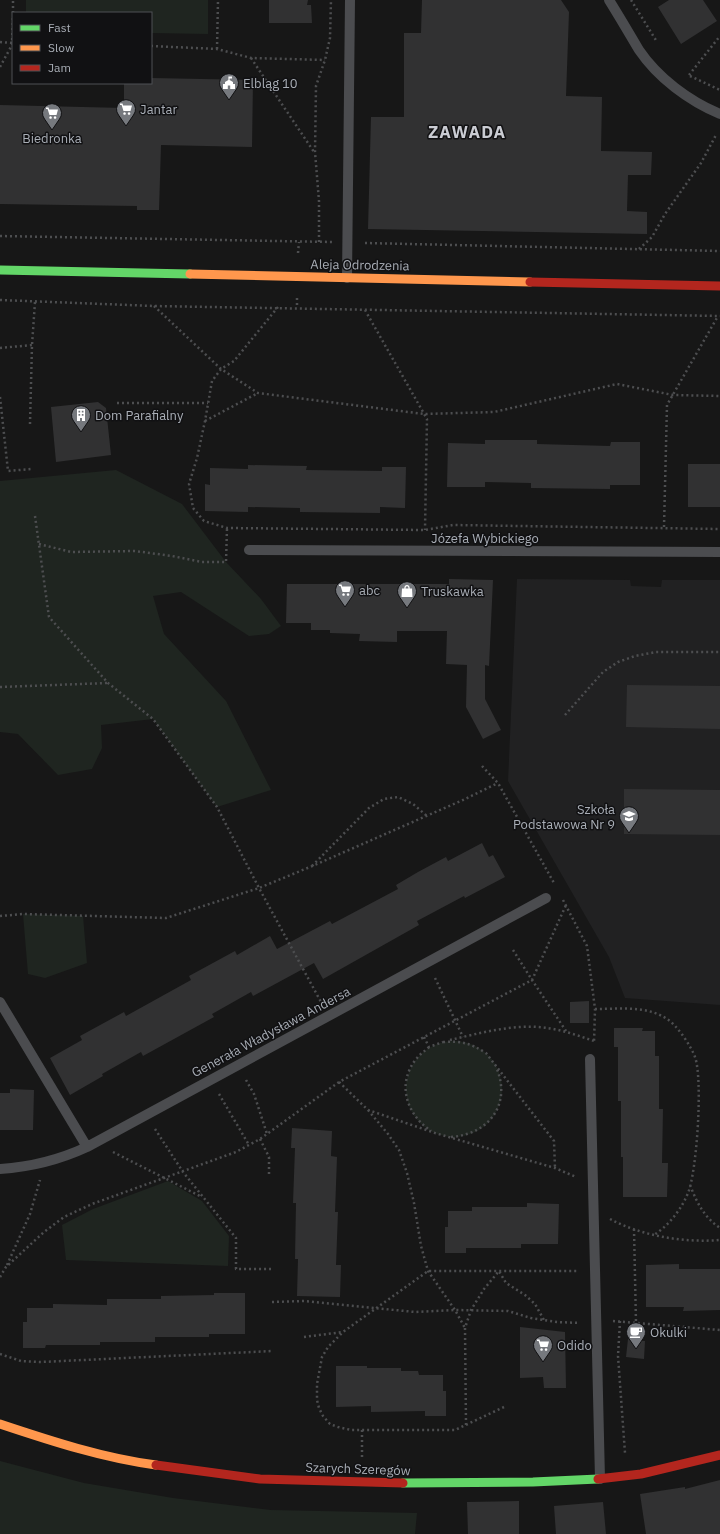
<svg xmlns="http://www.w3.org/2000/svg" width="720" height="1534" font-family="'IBM Plex Sans',sans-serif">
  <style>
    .built { fill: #212122 }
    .green { fill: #1f2520 }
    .building { fill: #313132 }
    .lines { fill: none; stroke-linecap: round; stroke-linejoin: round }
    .path { stroke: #4d4e50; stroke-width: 2.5; stroke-dasharray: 2 3; stroke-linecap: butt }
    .lane { stroke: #4b4c4f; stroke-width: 10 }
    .fast { stroke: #63d668; stroke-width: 9 }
    .slow { stroke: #ff974d; stroke-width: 9 }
    .jam { stroke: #b3261e; stroke-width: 9 }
    .labels { text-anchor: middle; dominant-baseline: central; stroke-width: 3; stroke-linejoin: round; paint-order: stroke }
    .poi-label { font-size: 13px; fill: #a9aeb6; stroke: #111113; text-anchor: start }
    .street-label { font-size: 13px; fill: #a9aeb6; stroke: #111113 }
    .district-label { font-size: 17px; font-weight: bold; letter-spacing: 1px; fill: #caccd3; stroke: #111113 }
  </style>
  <rect width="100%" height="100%" fill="#171717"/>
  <path class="built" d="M517 579 630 580 631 586 661 587 662 580H720V1005L625 998 609 957 508 781Z"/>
  <path class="green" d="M26 0H208V34L151 33V13H26Z
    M116 470 182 504 226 562 261 599 281 626 269 634 249 636 181 592 153 596 164 634 226 701 271 790 217 807 153 719 101 725 102 748 92 769 58 775 18 734 0 732V481Z
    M23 914 83 916 87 963 45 978 28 974Z
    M406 1089a48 48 0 1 1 96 0a48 48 0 1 1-96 0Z
    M168 1181 202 1201 229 1236 228 1266 66 1260 62 1225 93 1209Z
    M0 1461 84 1483 173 1498 271 1510 417 1513 415 1534H0Z"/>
  <path class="building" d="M269 0H308L307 5H311L312 23H269Z
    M422 0H561L569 12 566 96 602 97 601 151 652 152 651 175H628L627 211 647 212V234L368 229 371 117H404V33H421Z
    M669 0H703L717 21 681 44 658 7Z
    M151 78 253 80 252 147 161 145 159 210H137V206L0 204V105L124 108V83H151Z
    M98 402 106 408 111 455 56 462 51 407Z
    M485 440H537V444L573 445 610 446 611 442H640V485H610V489L531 488V483L485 482V487H447L448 443 485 444Z
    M688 464H720V507H688Z
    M248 465 307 466 306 470 382 471V467H406L405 508 380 507V513L300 512V508L248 507V512L205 511V484L210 485V468L248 469Z
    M449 579 493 580 489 666 485 665V699L501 730 483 739 466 707 467 665 446 664 447 631H397V642L359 641 360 634 330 633V630H311V623H286L287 584H449Z
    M627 685 720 686V729L626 727Z
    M624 789 720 790V835L624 834Z
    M482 843 489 857 493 855 505 877 465 898 464 896 417 921 419 925 323 979 314 963 253 996 251 992 212 1014 214 1017 143 1056 141 1052 102 1074 103 1076 70 1095 50 1058 82 1040 80 1036 124 1012 126 1016 191 980 189 976 235 951 237 955 270 936 277 949 330 921 332 924 398 889 396 885 418 872 446 857 448 861Z
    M589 1001V1023H570V1002Z
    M614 1028H643L642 1031H655V1056H659V1109H663L662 1163H668L667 1197H623V1157H621V1101H618V1047H614Z
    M10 1089 34 1090 33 1130H0V1093H10Z
    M292 1128 332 1131 331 1156 337 1157 335 1212H338L336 1265H341L340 1297 297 1296 298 1259H295L296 1203H293L295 1148H291Z
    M527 1203 559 1204 558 1244H521V1248H466V1253H445V1227H448V1211H472V1207H527Z
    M679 1264V1269H720V1310L683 1311 684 1307H646V1265Z
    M214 1293H245V1334H209V1337H155V1342H100V1345H46L45 1348H23V1322H27V1308H53V1304L107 1305V1299H161V1296L214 1295Z
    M520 1327 565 1332 566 1388H544L543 1377 520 1378Z
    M628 1339 645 1341 644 1359 626 1357Z
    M336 1366H367V1368H401V1371H418L419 1375H443V1391H446V1416H425V1411L371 1412V1406L336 1407Z
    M720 1480V1534H646L640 1494 685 1487V1489Z
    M519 1501V1534H468L467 1502Z
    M603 1502 606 1534H556L554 1506Z"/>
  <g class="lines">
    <path class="path" d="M631 0 657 42
      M13 13V0
      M0 42 12 43 13 16
      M151 46 217 49 251 58 325 60
      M217 49 218 0
      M251 58 314 152
      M0 67 13 43
      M689 75 720 36
      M690 76 720 90
      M0 236 332 242
      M319 242V201L315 152 316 86 325 60 330 38 331 0
      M365 243 720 251
      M639 249 652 237 665 214 701 163 716 135
      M298 253 299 242
      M297 298V308
      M0 300 154 306 720 316
      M154 306 221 369 258 393 424 414 494 412 617 384 673 395 720 396
      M278 307 234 361 221 369 212 381 205 421 197 458 189 484 193 508 204 521 227 528 425 530 453 525 720 529
      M365 310 427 419 425 530
      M0 348 32 345
      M0 397 8 471 31 469
      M117 403H208
      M205 421 258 393
      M30 424 32 345 35 302
      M35 516 49 617 108 683 153 719 217 807 259 888 321 1002
      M664 527 667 405 718 316
      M39 544 71 552 135 551 172 556 202 562H226L227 528
      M0 687 108 683
      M565 715 603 672 618 662 635 656 656 652H720
      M482 766 498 783 554 883
      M312 866 369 808 384 799 398 797 413 804 427 816
      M563 900 587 946 595 1009 594 1043
      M0 916 23 914 166 918 259 888 310 867 463 800 498 783
      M513 950 532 980 566 1031
      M435 978 463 1037
      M595 1009C619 1009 646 1005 667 1019 677 1025 691 1046 695 1057 703 1079 697 1171 688 1193 681 1210 669 1225 654 1235
      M424 1037 429 1047 443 1042
      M450 1040C480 1033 517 1023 547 1028 563 1030 579 1036 594 1041
      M443 1042C462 1041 470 1043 486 1053L554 1141 555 1168
      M429 1047C425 1051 420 1054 417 1058 396 1083 406 1114 431 1131
      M246 1080 254 1094 267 1134
      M339 1082 368 1110 435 1133 555 1168 576 1177
      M219 1094 249 1145
      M368 1110 388 1134 399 1150 407 1173 414 1203 421 1246 428 1271 455 1310 465 1328
      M155 1129 183 1172 236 1238V1269H271
      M451 1137C489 1134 511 1105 497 1069
      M260 1139 269 1157V1174
      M113 1152 200 1196
      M690 1185C697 1203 704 1217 720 1228
      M610 1219C642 1236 684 1243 720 1240
      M634 1229 636 1323
      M7 1265 30 1214 40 1180
      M0 1277 6 1267 44 1232 64 1217 92 1204 236 1152 260 1139 339 1082 532 980 566 905
      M272 1302 304 1301 415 1312 455 1310 508 1311 531 1318 557 1322 580 1323
      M613 1321 720 1330
      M620 1321 618 1356 625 1453
      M304 1337 343 1332
      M0 1354 21 1361 41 1362 273 1351
      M504 1407 455 1430H351L338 1427 330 1424 323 1416 319 1408 317 1400V1384L322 1357 328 1347 343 1332 428 1271H578
      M466 1425 465 1328 471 1310 484 1289 499 1271 506 1283 525 1295 535 1304 544 1320
      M362 1430V1459"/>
    <path class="lane" d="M609 0C619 16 629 33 639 50 658 78 689 101 720 114
      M347 278 350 0
      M249 550 720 552
      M0 1002 87 1147
      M590 1059 600 1479
      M0 1169C31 1167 59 1160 87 1147L546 898"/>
    <path class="fast" d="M0 270 190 274
      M403 1483 533 1482 598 1479"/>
    <path class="slow" d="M190 274 530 282
      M0 1424C51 1441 103 1458 156 1465"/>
    <path class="jam" d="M530 282 720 286
      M156 1465 260 1479 403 1483
      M598 1479 641 1474 720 1455"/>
  </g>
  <defs>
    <symbol id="civic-pin" viewBox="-11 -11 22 30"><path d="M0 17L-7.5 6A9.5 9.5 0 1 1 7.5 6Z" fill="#76797e" stroke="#111113"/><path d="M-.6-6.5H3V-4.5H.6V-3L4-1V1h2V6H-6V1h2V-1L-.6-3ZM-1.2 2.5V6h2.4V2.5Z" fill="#fff"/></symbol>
    <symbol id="supermarket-pin" viewBox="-11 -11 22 30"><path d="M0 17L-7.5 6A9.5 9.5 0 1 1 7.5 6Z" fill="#76797e" stroke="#111113"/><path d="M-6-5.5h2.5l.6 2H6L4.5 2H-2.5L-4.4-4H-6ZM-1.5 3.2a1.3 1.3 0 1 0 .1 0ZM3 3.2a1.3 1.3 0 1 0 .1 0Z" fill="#fff"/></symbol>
    <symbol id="building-pin" viewBox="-11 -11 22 30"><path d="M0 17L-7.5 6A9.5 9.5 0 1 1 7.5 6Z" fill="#76797e" stroke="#111113"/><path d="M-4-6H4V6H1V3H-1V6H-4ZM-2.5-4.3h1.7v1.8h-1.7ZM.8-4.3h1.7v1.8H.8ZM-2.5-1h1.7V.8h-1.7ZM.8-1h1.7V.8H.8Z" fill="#fff"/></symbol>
    <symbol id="shop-pin" viewBox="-11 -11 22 30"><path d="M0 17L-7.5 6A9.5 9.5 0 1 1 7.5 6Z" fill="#76797e" stroke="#111113"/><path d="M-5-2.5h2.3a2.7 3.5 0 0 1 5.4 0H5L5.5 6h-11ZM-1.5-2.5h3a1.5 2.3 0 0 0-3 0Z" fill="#fff"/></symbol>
    <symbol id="school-pin" viewBox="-11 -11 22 30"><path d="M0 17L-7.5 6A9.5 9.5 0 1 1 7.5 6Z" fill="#76797e" stroke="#111113"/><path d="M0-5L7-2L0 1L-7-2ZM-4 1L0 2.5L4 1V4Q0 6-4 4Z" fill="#fff"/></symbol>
    <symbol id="cafe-pin" viewBox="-11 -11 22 30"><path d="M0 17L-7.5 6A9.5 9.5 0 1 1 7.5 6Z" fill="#76797e" stroke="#111113"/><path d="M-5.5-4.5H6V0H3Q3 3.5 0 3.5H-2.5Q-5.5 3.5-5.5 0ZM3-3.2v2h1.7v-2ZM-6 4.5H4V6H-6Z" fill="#fff"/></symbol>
  </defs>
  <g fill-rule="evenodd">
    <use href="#civic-pin" x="218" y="72" width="22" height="30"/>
    <use href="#supermarket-pin" x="115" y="98" width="22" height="30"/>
    <use href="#supermarket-pin" x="41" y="102" width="22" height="30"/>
    <use href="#building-pin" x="70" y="404" width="22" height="30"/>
    <use href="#supermarket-pin" x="334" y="579" width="22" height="30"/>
    <use href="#shop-pin" x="396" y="580" width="22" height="30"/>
    <use href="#school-pin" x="618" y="805" width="22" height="30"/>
    <use href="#cafe-pin" x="625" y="1321" width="22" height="30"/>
    <use href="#supermarket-pin" x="532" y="1334" width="22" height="30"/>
  </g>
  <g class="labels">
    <g class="poi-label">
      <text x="243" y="83">Elbląg 10</text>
      <text x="140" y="109">Jantar</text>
      <text x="52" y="138" text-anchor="middle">Biedronka</text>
      <text x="95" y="415">Dom Parafialny</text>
      <text x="359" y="590">abc</text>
      <text x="421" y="591">Truskawka</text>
      <text x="615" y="809" text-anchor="end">Szkoła<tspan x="615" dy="15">Podstawowa Nr 9</tspan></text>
      <text x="650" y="1332">Okulki</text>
      <text x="557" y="1345">Odido</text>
    </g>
    <g class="street-label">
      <text transform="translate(360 265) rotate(1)">Aleja Odrodzenia</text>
      <text x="485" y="538">Józefa Wybickiego</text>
      <text transform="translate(271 1032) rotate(-28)">Generała Władysława Andersa</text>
      <text transform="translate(358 1469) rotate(2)">Szarych Szeregów</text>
    </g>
    <g class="district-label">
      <text x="467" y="132">ZAWADA</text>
    </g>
  </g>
  <rect x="12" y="12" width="140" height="72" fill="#111113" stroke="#4e5054"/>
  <rect x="20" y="25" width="20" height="6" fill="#63d668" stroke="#4e5054"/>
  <text x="48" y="32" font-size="12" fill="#a9aeb6">Fast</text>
  <rect x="20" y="45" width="20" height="6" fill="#ff974d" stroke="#4e5054"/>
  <text x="48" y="52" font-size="12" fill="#a9aeb6">Slow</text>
  <rect x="20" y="65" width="20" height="6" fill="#b3261e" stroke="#4e5054"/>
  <text x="48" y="72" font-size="12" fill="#a9aeb6">Jam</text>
</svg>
